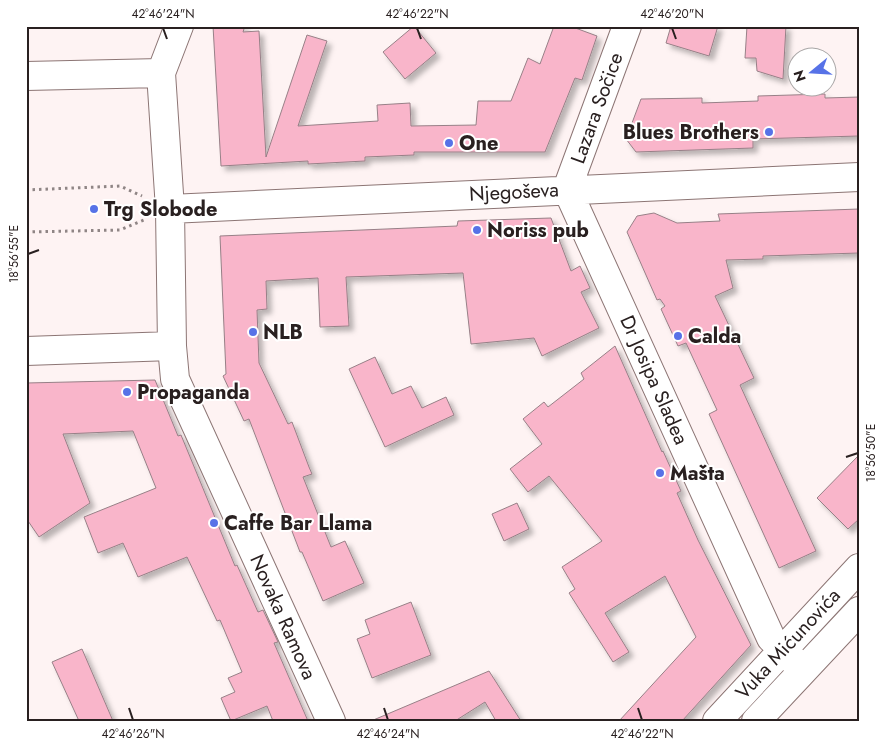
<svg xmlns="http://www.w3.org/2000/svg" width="885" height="747" font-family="Jost,sans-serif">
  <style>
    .building { fill: #f9b5ca; stroke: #978087; filter: url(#shadow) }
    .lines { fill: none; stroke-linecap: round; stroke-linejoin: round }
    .minor-casing { stroke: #8c7574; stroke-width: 30 }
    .major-casing { stroke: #8c7574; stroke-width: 30 }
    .path { stroke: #8f8585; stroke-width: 3; stroke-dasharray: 2.5 4; stroke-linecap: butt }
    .minor { stroke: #fff; stroke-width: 28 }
    .major { stroke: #fff; stroke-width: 28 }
    .ticks { fill: none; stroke: #292020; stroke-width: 2 }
    .poi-dot { fill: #5772e7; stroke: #fff; stroke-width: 2 }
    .labels { text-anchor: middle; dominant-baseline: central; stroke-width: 4; stroke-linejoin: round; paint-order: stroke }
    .street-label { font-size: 20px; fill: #292020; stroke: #fff }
    .poi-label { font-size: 20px; font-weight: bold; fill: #292020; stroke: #fff; text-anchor: start }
    .neatline { fill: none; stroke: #292020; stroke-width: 2 }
    .ticks-label { font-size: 12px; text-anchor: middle; fill: #292020 }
  </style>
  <defs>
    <filter id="shadow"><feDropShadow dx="4.5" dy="4.5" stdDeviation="2.5" flood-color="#0004"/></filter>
  </defs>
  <rect width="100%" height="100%" fill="#fef3f3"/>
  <path class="building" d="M213 26H245L243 32 259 31 266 157 307 35 327 41 298 126 378 121 377 105 410 103 411 126 476 125 478 101H511L528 58 540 64 554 26H570L597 36 582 80 575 78 545 152H414V155L365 157V161L308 164V161L221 166Z
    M414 26 436 53 405 79 383 52Z
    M671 26H718L709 56 666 43Z
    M747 26H786L783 79 757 71 756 58H745Z
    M825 94V98L859 97V136L753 139V148L636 152 626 139 641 99 702 98V103L758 101V96Z
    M859 209V253L763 256V259L726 260 733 288 715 296 754 378 740 385 816 551 779 568 709 414 717 410 686 343 678 346 661 309 665 306 660 299 657 300 627 232 637 216 654 213 677 223 720 221 718 214Z
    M551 218 571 271 580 266 590 288 581 292 599 328 542 356 534 338 471 344 463 273 346 277 349 326 320 327 318 278 266 281 267 309 257 310 259 363 288 424 292 422 309 467 312 474 303 477 331 547 345 541 364 583 323 601 302 552H300L249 419 244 421 223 376 226 374 220 236 457 226 458 221Z
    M615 346 662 452 663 451 681 491 677 493 698 540 751 645 682 721H619L696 637 665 576 605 613 629 652 613 662 569 593 575 589 562 567 602 541 549 476 528 492 510 469 542 444 523 419 544 402 548 407 584 379 581 373Z
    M375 357 392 394 411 386 422 408 446 397 454 415 385 447 349 369Z
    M155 380 178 436 181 435 235 566 237 565 258 612 263 610 278 642 274 643 308 721H273L267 706 231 721 221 698 235 692 228 678 242 672 220 620 217 621 187 557 138 577 123 543 98 553 84 517 156 488 133 431 63 434 90 503 39 537 26 518V383Z
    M859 455V519L848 529 817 498Z
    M517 503 529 529 504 541 492 514Z
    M411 602 431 655 372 678 357 639 370 634 365 620Z
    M82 649 113 721H79L63 686 52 662Z
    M489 671 521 721H496L485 702 455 721H371Z"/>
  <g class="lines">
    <defs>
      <path id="minor" d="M179 26 161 73 170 209 172 346 175 379 331 721
        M26 76 161 73
        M567 189 771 638 800 667
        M567 189 627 26
        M170 209 859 177
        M26 351 172 346"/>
      <path id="major" d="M717 721 859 568
        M756 721 859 611"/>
    </defs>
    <use href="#minor" class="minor-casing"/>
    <use href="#major" class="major-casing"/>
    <path class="path" d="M26 190 120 186 142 196
      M26 232 120 230 144 220"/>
    <use href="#minor" class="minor"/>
    <use href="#major" class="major"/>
  </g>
  <path class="ticks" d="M163 28 167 39M417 28 421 39M672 28 676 39M28 254 39 250M846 457 858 453M129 708 133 720M384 708 388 720M638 708 642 720"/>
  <g class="poi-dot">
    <circle cx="769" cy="132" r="5"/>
    <circle cx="449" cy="143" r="5"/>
    <circle cx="94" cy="209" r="5"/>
    <circle cx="477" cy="230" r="5"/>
    <circle cx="253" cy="332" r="5"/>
    <circle cx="678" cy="336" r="5"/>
    <circle cx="127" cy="392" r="5"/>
    <circle cx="660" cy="473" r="5"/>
    <circle cx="214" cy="523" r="5"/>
  </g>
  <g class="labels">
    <g class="street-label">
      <text transform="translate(597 108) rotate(-70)">Lazara Sočice</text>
      <text transform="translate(514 192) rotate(-3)">Njegoševa</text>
      <text transform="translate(654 380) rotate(66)">Dr Josipa Sladea</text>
      <text transform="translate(283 617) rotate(66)">Novaka Ramova</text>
      <text transform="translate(788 644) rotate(-47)">Vuka Mićunovića</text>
    </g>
    <g class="poi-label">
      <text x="759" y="132" text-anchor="end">Blues Brothers</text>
      <text x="459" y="143">One</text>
      <text x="104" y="209">Trg Slobode</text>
      <text x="487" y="230">Noriss pub</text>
      <text x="263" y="332">NLB</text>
      <text x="688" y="336">Calda</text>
      <text x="137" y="392">Propaganda</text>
      <text x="670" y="473">Mašta</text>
      <text x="224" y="523">Caffe Bar Llama</text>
    </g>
  </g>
  <rect width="885" height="747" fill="none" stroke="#ffffff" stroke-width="55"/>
  <g transform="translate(812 72) rotate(252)"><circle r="24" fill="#ffffff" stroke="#a9a6a6"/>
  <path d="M0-4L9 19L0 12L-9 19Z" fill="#5772e7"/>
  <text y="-8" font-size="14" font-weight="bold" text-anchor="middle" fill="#292020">N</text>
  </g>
  <rect x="28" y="28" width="830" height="692" class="neatline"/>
  <g class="ticks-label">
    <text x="163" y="18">42°46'24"N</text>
    <text x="417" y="18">42°46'22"N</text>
    <text x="672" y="18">42°46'20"N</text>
    <text transform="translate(14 254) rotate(-90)" y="4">18°56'55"E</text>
    <text transform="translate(871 453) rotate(-90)" y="4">18°56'50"E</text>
    <text x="133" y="738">42°46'26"N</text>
    <text x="388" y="738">42°46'24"N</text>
    <text x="642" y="738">42°46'22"N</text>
  </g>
</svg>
